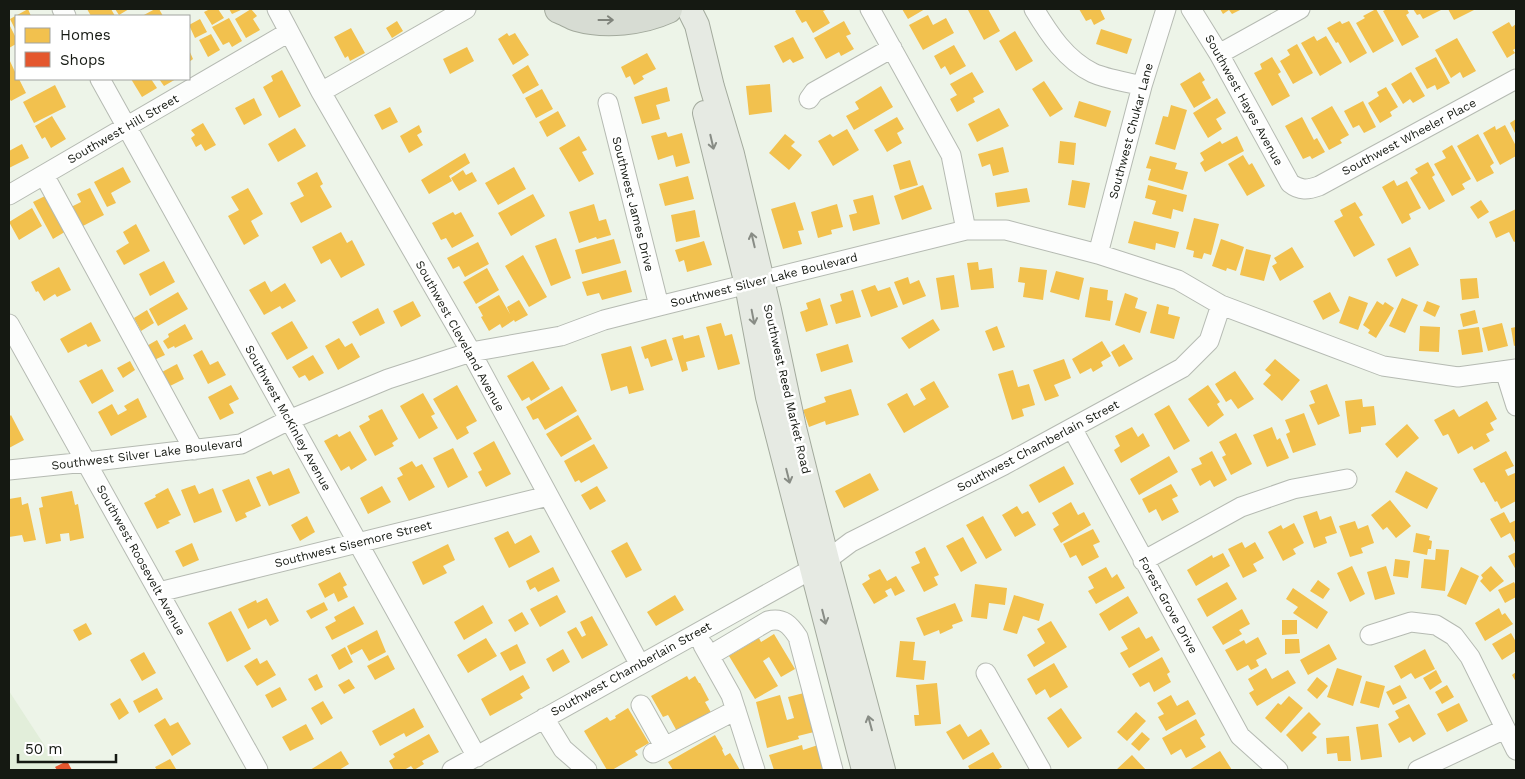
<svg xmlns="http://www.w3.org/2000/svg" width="1525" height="779" font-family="'Work Sans',sans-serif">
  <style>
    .built { fill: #e2eeda }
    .homes { fill: #f2c14e }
    .shops { fill: #e4572e }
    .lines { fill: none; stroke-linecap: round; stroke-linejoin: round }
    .minor-casing { stroke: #b5bab2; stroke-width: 21 }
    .major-casing { stroke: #a3aa9d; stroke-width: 26 }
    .highway-casing { stroke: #a3aa9d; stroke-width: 30 }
    .minor { stroke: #fcfdfc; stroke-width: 19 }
    .major { stroke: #e6eae3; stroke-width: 24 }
    .highway { stroke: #d7dcd3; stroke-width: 28 }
    .oneway { stroke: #80847c }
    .oneway2 { stroke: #888c85 }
    .labels { text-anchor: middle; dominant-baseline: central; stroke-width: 5; stroke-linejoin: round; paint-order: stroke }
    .street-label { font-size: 12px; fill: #151912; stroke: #fff }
  </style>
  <rect width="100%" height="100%" fill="#edf4e8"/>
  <path class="built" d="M9 691 39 737 61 770H9Z"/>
  <path class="homes" d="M28 9 31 16H16V31L10 19Z
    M87 9H105V10L111 9 115 16H91Z
    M115 9H129L119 15Z
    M155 9H159L163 16H142Z
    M210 9H218L224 18 212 25 204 12Z
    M229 9H243L232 14Z
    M251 9 257 16 253 19 260 30 246 38 235 19Z
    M798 9H828L823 11 830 23 813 33 806 21 802 23 795 11Z
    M902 9H925L908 19Z
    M970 9H988L1000 31 984 40 968 10Z
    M1079 9H1100L1105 19 1094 25 1091 19 1086 21Z
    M1220 9H1242L1232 14 1229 10 1223 14Z
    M1376 9 1394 41 1373 53 1356 23 1365 18 1363 16Z
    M1387 9H1407L1409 13 1406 15 1419 37 1402 46 1383 11Z
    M1413 9H1443L1423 19 1420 14 1417 15Z
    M1448 9H1476L1454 20Z
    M928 15 933 25 946 18 954 33 923 50 909 25Z
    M229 18 242 41 232 47 229 42 223 45 212 27Z
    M200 19 207 32 195 38 189 25Z
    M397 21 403 31 392 38 386 28Z
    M844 21 851 34 846 36 854 49 841 56 839 52 826 59 814 38Z
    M1340 21 1342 24 1349 21 1367 53 1350 63 1338 42 1336 43 1327 28Z
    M1509 22 1512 27 1516 24V48L1513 50 1515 53 1507 58 1492 32Z
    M9 24 16 38V44L9 48Z
    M351 28 365 53 350 61 348 56 345 58 334 37Z
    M1101 29 1132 39 1127 54 1096 44Z
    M1015 31 1033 61 1016 71 999 41Z
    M507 33 509 36 515 33 529 55 513 65 498 39Z
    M211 34 220 50 208 57 199 40Z
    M1314 36 1317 41 1326 36 1342 63 1320 76 1301 43Z
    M793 37 804 58 793 63 790 59 783 63 774 46Z
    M1457 38 1476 71 1463 78 1460 72 1451 78 1435 50Z
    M1297 44 1313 73 1293 84 1280 61 1290 55 1287 50Z
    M954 45 966 66 950 75 945 66 941 69 934 56Z
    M467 47 474 61 450 74 443 59Z
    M189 50 193 59 189 62Z
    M647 53 656 69 642 76 644 79 634 85 630 76 626 78 621 67Z
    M1272 57 1281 72 1278 74 1290 96 1272 106 1254 73 1262 69 1260 64Z
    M1436 57 1450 83 1437 90 1435 85 1427 89 1415 68Z
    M9 59 16 74V79H19L26 93 11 101 9 98Z
    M528 65 539 85 523 94 512 75Z
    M282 70 301 106 279 118 263 87 273 81 271 76Z
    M972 72 984 92 973 98 975 102 957 112 950 99 957 95 950 84Z
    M1200 72 1205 80 1202 82 1211 98 1194 108 1180 84Z
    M1411 72 1425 96 1413 103 1410 99 1403 104 1391 84Z
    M131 79H151L157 88 142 97Z
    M159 79H176L164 86Z
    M1044 81 1063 109 1050 117 1032 89Z
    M770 84 772 112 749 115 746 86Z
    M55 85 66 107 34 123 23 102Z
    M881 86 893 107 854 130 846 116 859 109 855 102Z
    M667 87 670 101 656 105 660 119 642 124 634 97Z
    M1386 87 1398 107 1390 112 1392 116 1380 123 1368 103 1379 96 1377 92Z
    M542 89 553 109 536 118 525 98Z
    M254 98 262 115 244 125 235 108Z
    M1217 98 1226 113 1216 119 1222 129 1208 138 1193 113Z
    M1079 101 1111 111 1106 127 1074 117Z
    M1363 101 1376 127 1364 133 1359 125 1353 128 1344 111Z
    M1171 105 1187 110 1175 150 1155 144 1163 116 1168 117Z
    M1332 106 1349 135 1340 140 1342 143 1329 150 1311 118Z
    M390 107 398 122 382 130 374 115Z
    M999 108 1009 126 977 142 968 124Z
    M558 111 566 126 547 137 539 122Z
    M52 116 66 139 51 148 45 137 42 139 35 126Z
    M897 117 904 129 897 133 902 143 887 152 874 130Z
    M1302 117 1314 140 1317 138 1325 152 1312 159 1310 156 1303 159 1285 126Z
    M1516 119V135L1510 123Z
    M203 123 216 145 205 151 201 144 196 147 191 138 195 135 191 130Z
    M419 125 422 132 417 135 423 145 409 153 400 136Z
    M1505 125 1516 146V156L1500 165 1483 133 1495 126 1496 130Z
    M295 128 306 146 278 162 268 144Z
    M847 129 859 150 833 166 818 141 830 134 833 137Z
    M666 132 668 137 682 133 690 163 676 167 673 155 658 160 651 136Z
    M785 134 795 142 791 146 802 155 789 170 769 153Z
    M1478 134 1494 163 1490 166 1494 173 1477 182 1457 146Z
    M579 136 587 150 582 152 594 174 579 182 559 148Z
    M1237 136 1244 151 1205 172 1200 163 1204 160 1200 153 1220 141 1222 144Z
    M1060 141 1076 143 1074 165 1058 163Z
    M22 144 29 158 9 168V151Z
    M1452 145 1471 179 1462 184 1465 189 1452 196 1434 164 1446 158 1442 151Z
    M1003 147 1009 172 993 176 990 164 982 167 978 154Z
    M465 153 470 163 449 176 452 181 429 194 421 180Z
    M1243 155 1249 165 1252 163 1265 186 1247 196 1228 164Z
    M1150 156 1177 163 1175 169 1188 172 1183 190 1148 180 1151 169 1146 168Z
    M910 160 918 185 900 190 893 165Z
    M1428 162 1435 175 1432 177 1445 201 1429 210 1410 178 1418 173 1415 169Z
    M123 167 131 182 111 193 116 203 107 207 94 182Z
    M514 167 526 189 498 205 485 183Z
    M463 170 466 175 472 172 477 181 459 191 451 178Z
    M317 172 323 184 320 186 332 207 301 223 290 203 304 196 297 183Z
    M688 176 694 199 665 206 659 184Z
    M1072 180 1090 183 1085 208 1068 205Z
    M1394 180 1397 186 1407 181 1421 208 1409 214 1411 219 1402 224 1382 187Z
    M923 185 932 209 902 220 894 196Z
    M1148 185 1187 195 1183 212 1173 209 1171 219 1152 214 1156 201 1145 198Z
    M90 188 104 215 81 227 71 207 81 202 77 194Z
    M248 188 263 214 251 221 259 236 244 245 228 216 239 210 231 197Z
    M1027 188 1030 202 997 207 995 193Z
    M49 194 68 230 53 239 33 202Z
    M533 194 545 216 511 236 498 213Z
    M873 195 880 224 853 231 849 215 857 213 853 200Z
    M1481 200 1489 212 1478 219 1470 207Z
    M795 202 804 230 798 231 802 244 783 249 771 209Z
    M1355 202 1363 215 1359 217 1375 245 1354 257 1334 221 1343 216 1340 210Z
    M594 204 599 221 606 219 611 235 597 239 596 237 579 243 569 212Z
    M837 204 843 227 831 230 832 234 818 238 811 212Z
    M32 208 42 226 19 240 9 222Z
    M1516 209V241L1514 242 1509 232 1496 238 1489 222Z
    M695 210 700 237 676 242 671 215Z
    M453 212 455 215 461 212 474 236 452 248 446 238 441 240 432 223Z
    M1194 218 1219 224 1211 255 1204 253 1202 259 1193 257 1194 251 1186 249Z
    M1134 221 1179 232 1175 248 1156 243 1155 250 1128 243Z
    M136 224 150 251 124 265 116 251 129 243 123 232Z
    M341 232 347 243 352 240 365 265 341 278 330 259 321 264 312 247Z
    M556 238 571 278 551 286 535 246Z
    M614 239 621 263 582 274 575 250Z
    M1221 239 1244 247 1236 271 1227 268 1226 271 1212 266Z
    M704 241 712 265 687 272 684 260 679 262 675 250Z
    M478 242 489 264 465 277 459 266 453 269 447 258Z
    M1292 247 1304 267 1280 281 1272 266 1277 263 1274 258Z
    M1410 247 1419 265 1396 277 1387 259Z
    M1246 249 1271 255 1264 281 1240 275Z
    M523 255 547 297 529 307 505 266Z
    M164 261 175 282 150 296 139 274Z
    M978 262 979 270 992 268 994 288 971 290 967 263Z
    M59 267 71 290 57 297 55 294 44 301 38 291 36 292 31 282Z
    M1020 267 1047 270 1043 300 1023 297 1025 283 1018 282Z
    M487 268 499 290 476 304 463 282Z
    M626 270 632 292 602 300 599 293 587 296 582 282Z
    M1056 271 1084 278 1079 300 1050 292Z
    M954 275 959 307 941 310 936 278Z
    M908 277 910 284 919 280 926 296 903 305 894 282Z
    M1477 278 1479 298 1462 300 1460 279Z
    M265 281 271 292 285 283 296 301 282 309 280 306 264 315 249 290Z
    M875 285 878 291 890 287 898 307 871 317 861 290Z
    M1090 287 1108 290 1107 300 1113 301 1110 321 1085 317Z
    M853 290 861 317 836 324 830 305 842 301 840 294Z
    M178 292 188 309 158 326 149 309Z
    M1330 292 1340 311 1323 320 1313 301Z
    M1125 293 1138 298 1135 308 1147 312 1140 333 1115 325Z
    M499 295 510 314 507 307 519 300 528 315 515 322 514 320 502 328 500 324 489 331 481 317 483 316 478 307Z
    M1349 296 1368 303 1358 330 1339 323Z
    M820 298 828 325 806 332 800 312 808 309 806 303Z
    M1402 298 1418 305 1405 333 1389 326Z
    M413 301 421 316 401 327 393 311Z
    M1377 301 1383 305 1385 302 1394 308 1376 338 1368 333 1370 330 1363 325Z
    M1427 301 1440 306 1435 317 1423 311Z
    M1157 304 1169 307 1168 314 1180 317 1174 339 1150 333Z
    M378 308 385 323 360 336 352 322Z
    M147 310 154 323 141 331 134 318Z
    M1475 310 1478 323 1463 327 1460 314Z
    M933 319 940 330 909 349 901 338Z
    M292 321 308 348 287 360 271 333Z
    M91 322 101 341 88 347 86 344 68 353 60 339Z
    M721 323 725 336 732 334 740 364 718 370 706 327Z
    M1502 323 1508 346 1488 351 1482 328Z
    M185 324 193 339 175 348 174 346 168 349 163 341 169 337 168 334Z
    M997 326 1005 347 993 351 985 331Z
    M1420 326 1440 327 1439 352 1419 351Z
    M1479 327 1483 352 1462 355 1458 330Z
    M1516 327V345L1514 346 1511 328Z
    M683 335 684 339 699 335 705 357 686 362 688 370 682 372 672 338Z
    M339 338 345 347 352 343 360 357 338 370 325 346Z
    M666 339 673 360 651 367 648 358 645 359 641 347Z
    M157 340 165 355 152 361 145 347Z
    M1102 341 1111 356 1101 362 1103 366 1093 372 1091 368 1080 374 1072 359Z
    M848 344 853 362 821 372 816 354Z
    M1124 344 1133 359 1119 367 1111 352Z
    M631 346 644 390 629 394 627 386 611 391 601 354Z
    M202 350 210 365 218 361 226 375 208 384 193 355Z
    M313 355 324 373 309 381 305 375 299 378 292 367Z
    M1064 359 1071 378 1054 385 1059 396 1045 401 1033 370Z
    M1275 359 1300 380 1282 401 1263 384 1271 375 1265 370Z
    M130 361 135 370 123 378 117 368Z
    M533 361 550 389 531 401 529 397 522 401 507 376Z
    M177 364 184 379 170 386 162 372Z
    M102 369 114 391 92 404 79 381Z
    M1013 370 1018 387 1029 384 1035 405 1022 409 1024 416 1012 420 998 374Z
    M1235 371 1254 399 1238 409 1231 399 1226 402 1215 384Z
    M934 381 949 407 904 433 887 404 907 393 914 406 926 399 920 389Z
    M1327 384 1340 416 1318 425 1309 405 1315 403 1310 391Z
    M231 385 239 399 229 404 234 413 220 420 208 397Z
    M457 385 477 421 466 427 469 433 457 440 433 399Z
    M1208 385 1220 402 1217 404 1224 415 1208 427 1188 399Z
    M562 386 577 411 545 430 538 418 533 420 526 407Z
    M851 389 859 415 826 425 825 421 809 427 803 410 826 402 824 397Z
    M423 393 435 414 431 416 438 428 419 439 400 406Z
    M138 398 147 417 111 436 98 412 112 404 118 415 127 410 124 406Z
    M1362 399 1363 407 1374 406 1376 425 1361 427V432L1349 434 1345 401Z
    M1487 401 1497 419 1490 423 1494 430 1486 434 1490 441 1474 450 1472 446 1458 454 1448 434 1443 436 1434 420 1454 409 1459 417Z
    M1169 405 1190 441 1174 450 1154 414Z
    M382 409 398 439 392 443 394 446 375 456 359 426 370 420 368 416Z
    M1304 413 1316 445 1293 453 1286 434 1290 432 1285 420Z
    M11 415 24 440 9 448V417Z
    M578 415 592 439 561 457 546 434Z
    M1407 424 1419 438 1397 458 1385 444Z
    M1132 427 1138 437 1143 433 1150 446 1121 463 1114 450 1120 446 1115 436Z
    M1272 427 1277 440 1280 438 1289 458 1267 467 1253 435Z
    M350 431 367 460 351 470 349 466 341 471 324 441 337 434 339 437Z
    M1236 433 1252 464 1231 475 1222 457 1226 455 1219 442Z
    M494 441 511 474 486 487 478 472 482 470 473 453Z
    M594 444 608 468 581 483 579 480 575 482 564 461Z
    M453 448 468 477 448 488 433 458Z
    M1212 451 1227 480 1214 487 1210 480 1200 486 1191 469 1202 464 1199 458Z
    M1506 451 1514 466 1505 470 1508 476 1515 473 1516 476V501L1501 509 1497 501 1495 502 1484 482 1481 483 1473 469Z
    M1169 456 1178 472 1139 495 1130 479Z
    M412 461 416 467 422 464 435 487 409 501 397 478 403 475 399 468Z
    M1064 466 1074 484 1039 503 1029 485Z
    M289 468 300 493 269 506 256 477 271 471 273 475Z
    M1406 471 1438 488 1427 509 1395 492Z
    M870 473 879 490 844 508 835 491Z
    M249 479 261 506 245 513 247 517 236 522 222 490Z
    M1171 484 1178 496 1172 499 1179 512 1162 521 1156 509 1149 513 1142 499Z
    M195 485 199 494 213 488 222 512 194 523 181 490Z
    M382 486 391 502 368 514 360 498Z
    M597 486 606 501 590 510 581 495Z
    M168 488 181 515 168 521 170 523 157 529 144 503 156 497 155 495Z
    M72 491 75 505 78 504 84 538 70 541 69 533 60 534 61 541 46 544 39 508 43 507 41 497Z
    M21 497 22 505 28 503 36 540 24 542 22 535 9 537V499Z
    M1390 500 1411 526 1396 538 1387 527 1383 530 1371 515Z
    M1071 502 1078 515 1084 512 1091 525 1061 543 1053 529 1059 525 1052 513Z
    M1017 506 1022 514 1028 511 1036 525 1015 537 1002 515Z
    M1317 511 1320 520 1331 516 1337 533 1325 537 1327 543 1314 548 1303 516Z
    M1504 512 1510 523 1516 520V544L1510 533 1501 538 1490 519Z
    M307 516 315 532 300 541 291 525Z
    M983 516 1002 550 986 559 966 525Z
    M1355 521 1358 529 1368 525 1374 543 1361 548 1363 553 1350 557 1339 526Z
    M1294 523 1304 543 1293 549 1296 554 1283 561 1268 532 1281 525 1283 529Z
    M1093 529 1100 542 1093 545 1099 557 1082 566 1076 555 1070 558 1063 544Z
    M508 531 515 544 531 535 540 552 509 568 494 538Z
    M1416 533 1430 536 1429 540 1432 541 1431 549H1428L1427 555 1413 552Z
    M963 537 977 563 961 572 946 546Z
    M627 542 642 570 626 578 611 551Z
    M1242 542 1245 548 1255 542 1264 558 1253 564 1257 571 1243 578 1228 549Z
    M192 543 199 560 183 567 175 551Z
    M448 544 455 560 443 566 447 573 423 585 412 562Z
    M925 547 939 575 934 577 938 585 924 592 911 567 920 563 915 552Z
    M1436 549 1449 550 1445 591 1421 588 1424 559 1435 560Z
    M1516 552V570L1508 556Z
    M1223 553 1230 566 1196 586 1187 570 1212 555 1213 558Z
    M1395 559 1410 561 1408 578 1393 576Z
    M1352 566 1365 594 1350 602 1337 573Z
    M1386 566 1395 594 1375 600 1367 572Z
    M1491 566 1504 581 1490 592 1480 581 1483 578 1481 575Z
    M553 567 560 581 538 592 535 587 530 590 526 581Z
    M1106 567 1112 578 1117 574 1125 588 1096 604 1088 591 1094 588 1088 577Z
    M1461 567 1479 576 1466 605 1447 596Z
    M880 569 887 581 896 576 905 591 895 596 891 588 885 591 888 596 874 604 862 584 870 579 868 575Z
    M340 572 347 585 343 587 348 597 338 602 334 593 325 598 318 584Z
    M1318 580 1330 589 1323 599 1310 591Z
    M1227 582 1237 599 1207 617 1197 599Z
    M1514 582 1516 586V597L1505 603 1498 590Z
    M975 584 1007 588 1005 605 989 603 987 619 971 617Z
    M1293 588 1328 612 1317 629 1293 613 1298 607 1286 599Z
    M557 595 566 612 540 627 530 609Z
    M675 595 684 610 656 626 647 612Z
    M1014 595 1044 604 1039 621 1023 616 1017 634 1003 630Z
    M1128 596 1138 613 1109 631 1099 614Z
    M267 598 279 621 270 626 266 619 248 629 238 609 256 600 257 603Z
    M324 602 328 610 311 619 306 611Z
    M955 603 963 621 952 625 953 628 940 634 939 630 924 636 916 618Z
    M483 605 493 623 464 640 454 622Z
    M354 606 364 624 332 640 325 627 336 621 334 617Z
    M1499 608 1502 615 1505 613 1513 624 1485 641 1475 623Z
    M1242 609 1250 624 1239 630 1242 634 1223 645 1212 627Z
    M231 611 251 649 227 662 208 623Z
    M522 612 529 624 515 632 508 620Z
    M592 616 608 645 582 659 567 632 576 627 582 637 586 635 580 622Z
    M1282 620H1297V634L1282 635Z
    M1051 621 1067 647 1034 667 1027 655 1045 643 1037 629Z
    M86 623 92 634 79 641 73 630Z
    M1139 627 1146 639 1152 636 1160 650 1129 668 1120 653 1128 649 1121 637Z
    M377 630 386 652 369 661 362 649 351 655 347 646Z
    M1511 633 1516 642V651L1502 660 1492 644Z
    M774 634 795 669 781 677 769 657 763 661 778 686 755 699 729 656 759 638 761 642Z
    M1258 637 1267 654 1256 660 1259 666 1251 670 1248 665 1237 671 1225 650 1244 640 1246 644Z
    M486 638 497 656 468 673 457 655Z
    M1285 639H1299L1300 653 1285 654Z
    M900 641 915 642 913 660 926 661 924 680 896 677Z
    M517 644 526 663 510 671 500 653Z
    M1329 644 1337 659 1308 675 1300 660Z
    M345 647 353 662 339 670 331 655Z
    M563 649 570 662 553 672 546 659Z
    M1425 649 1435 669 1415 679 1411 673 1401 679 1394 666Z
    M144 652 156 673 142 681 130 660Z
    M388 655 395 669 375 680 367 666Z
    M1162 657 1170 672 1167 674 1171 682 1154 692 1149 682 1140 687 1132 674Z
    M257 658 260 664 267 660 276 675 257 686 244 666Z
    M1054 663 1068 687 1050 698 1045 689 1036 695 1027 679Z
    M1266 668 1272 679 1288 670 1296 683 1257 706 1249 693 1254 690 1248 679Z
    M1337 668 1362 676 1353 706 1327 697Z
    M1436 670 1442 682 1430 690 1423 678Z
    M1516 672V682L1512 675Z
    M317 674 323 687 315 691 308 679Z
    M523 675 530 688 520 694 523 698 490 716 481 699Z
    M687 676 689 680 695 676 699 683H700L709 700 705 702 713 716 679 735 668 715 663 717 651 696Z
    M1317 677 1328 686 1317 699 1307 690Z
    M349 679 355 688 344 694 338 685Z
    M1366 681 1385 686 1379 708 1360 703Z
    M937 683 941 724 915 726 914 715H919L916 685Z
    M1400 685 1407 698 1393 705 1386 692Z
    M1447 685 1454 697 1442 704 1435 692Z
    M280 687 287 700 272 708 265 695Z
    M157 688 163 699 139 713 133 701Z
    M804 693 814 732 798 736 799 739 767 748 756 702 780 695 787 720 794 718 788 697Z
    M1171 695 1177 706 1188 700 1196 714 1166 731 1158 717 1164 714 1157 703Z
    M1289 696 1303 708 1281 733 1265 718 1278 703 1281 705Z
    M120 698 129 713 119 720 110 704Z
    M323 701 333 718 321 725 311 708Z
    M1459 703 1468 721 1447 732 1437 714Z
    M1409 704 1426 734 1413 742 1410 737 1399 743 1388 724 1399 718 1395 711Z
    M414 708 424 727 406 737 404 733 380 746 372 731Z
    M628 708 649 743 635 751 638 755 612 770H607L584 731 607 717 610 721 616 718 615 716Z
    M1061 708 1082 738 1068 748 1047 718Z
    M1136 712 1146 721 1127 741 1117 732Z
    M1309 712 1321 724 1312 733 1317 737 1302 752 1286 735Z
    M165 718 170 726 178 722 191 744 172 756 154 725Z
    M1196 719 1205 735 1200 738 1206 747 1186 758 1181 749 1171 755 1162 738Z
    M306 724 314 739 290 751 282 737Z
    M960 724 968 737 981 729 990 744 963 760 946 732Z
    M1378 724 1382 757 1361 760 1356 727Z
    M1142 732 1150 739 1139 751 1131 744Z
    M429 734 439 752 422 761 424 764 414 770 411 766 404 770H394L389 761 395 757 393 754Z
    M715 735 723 749 722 750 725 756 730 753 740 770H673L668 762Z
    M1349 736 1351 761H1338L1337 753 1327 754 1326 738Z
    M802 745 803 750 818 745 825 770H774L769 755Z
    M341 751 349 764 339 770H310Z
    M1220 751 1232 770H1189Z
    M993 752 1002 767 997 770H970L968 766Z
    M1132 755 1146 770H1116Z
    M170 759 176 769 157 770 155 767Z"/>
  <path class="shops" d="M67 761 72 770H57L55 767Z"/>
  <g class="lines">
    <defs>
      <path id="minor" d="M62 9 66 16
        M277 9 321 92 471 352 640 665
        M870 9 951 155 966 230
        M1034 9C1049 34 1066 60 1093 73 1106 79 1127 82 1142 86
        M1191 9 1219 54 1290 183C1300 191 1308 190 1319 186L1516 79
        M1219 54 1300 9
        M100 79 477 757
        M321 92 466 9
        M809 99 814 92 892 48
        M608 103 659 306
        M44 175 194 450
        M9 195 289 32
        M1098 254 1142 86 1166 9
        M9 324 258 770
        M1505 371 1516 406
        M1072 428 1240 736 1278 770
        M9 470 86 462 241 444 289 420 388 379 471 352 561 336 604 320 659 306 966 230H1006L1098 254 1178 280 1221 305 1383 366 1458 377 1516 369
        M827 560 851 542 1004 465 1182 368 1209 341 1221 305
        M1143 561 1241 507 1293 489 1347 479
        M159 592 548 496
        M1370 635 1411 622 1436 625 1454 636 1470 657 1516 750
        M703 645 731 695 755 770
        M709 656 768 621C783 617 790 625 798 637L833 770
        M986 673 1041 770
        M641 705 664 746
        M544 718 563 749 587 770
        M653 753 736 710
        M452 770 812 569
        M1418 770 1505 729"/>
      <path id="major" d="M689 9 697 25 712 87 732 154 769 310 794 428 827 560 883 770
        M705 113 747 285 768 397 864 770"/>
      <path id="highway" d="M559 9C565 11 571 15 577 17 605 25 642 21 668 9"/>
    </defs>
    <use href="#minor" class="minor-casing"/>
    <use href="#major" class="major-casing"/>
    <use href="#highway" class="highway-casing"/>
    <use href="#minor" class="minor"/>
    <use href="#major" class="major"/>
    <use href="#highway" class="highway"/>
  </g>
  <defs><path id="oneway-shaft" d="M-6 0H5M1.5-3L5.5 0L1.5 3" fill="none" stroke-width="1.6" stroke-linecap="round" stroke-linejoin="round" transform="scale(1.25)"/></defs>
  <use class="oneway" href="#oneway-shaft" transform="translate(606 20)"/>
  <g class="oneway2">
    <use href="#oneway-shaft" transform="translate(712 142) rotate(77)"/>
    <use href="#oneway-shaft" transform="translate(753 240) rotate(-103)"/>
    <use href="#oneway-shaft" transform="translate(753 317) rotate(79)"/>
    <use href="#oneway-shaft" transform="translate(788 476) rotate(76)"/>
    <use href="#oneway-shaft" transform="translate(824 617) rotate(76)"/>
    <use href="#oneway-shaft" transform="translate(870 723) rotate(-105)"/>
  </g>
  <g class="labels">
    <g class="street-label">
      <text transform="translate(1244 100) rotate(61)">Southwest Hayes Avenue</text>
      <text transform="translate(123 129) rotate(-30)">Southwest Hill Street</text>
      <text transform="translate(1131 131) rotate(-75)">Southwest Chukar Lane</text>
      <text transform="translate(1409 137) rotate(-28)">Southwest Wheeler Place</text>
      <text transform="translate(633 204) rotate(76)">Southwest James Drive</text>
      <text transform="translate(764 280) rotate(-14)">Southwest Silver Lake Boulevard</text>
      <text transform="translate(460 336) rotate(61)">Southwest Cleveland Avenue</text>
      <text transform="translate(787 389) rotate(77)">Southwest Reed Market Road</text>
      <text transform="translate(288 418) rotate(61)">Southwest McKinley Avenue</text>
      <text transform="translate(1038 446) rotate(-28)">Southwest Chamberlain Street</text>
      <text transform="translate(147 454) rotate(-7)">Southwest Silver Lake Boulevard</text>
      <text transform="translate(353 544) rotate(-14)">Southwest Sisemore Street</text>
      <text transform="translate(141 560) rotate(61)">Southwest Roosevelt Avenue</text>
      <text transform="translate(1168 605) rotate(61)">Forest Grove Drive</text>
      <text transform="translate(631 669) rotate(-29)">Southwest Chamberlain Street</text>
    </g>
  </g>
  <rect width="1525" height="779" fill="none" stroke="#151912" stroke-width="20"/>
  <rect x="15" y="15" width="175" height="65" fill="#ffffff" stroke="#a1a3a0"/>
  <rect x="25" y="28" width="25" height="15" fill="#f2c14e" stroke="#a1a3a0"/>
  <text x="60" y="40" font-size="15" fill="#151912">Homes</text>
  <rect x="25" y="52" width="25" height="15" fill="#e4572e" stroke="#a1a3a0"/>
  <text x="60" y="65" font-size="15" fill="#151912">Shops</text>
  <path d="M18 754v8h98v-8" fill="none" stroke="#151912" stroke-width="2.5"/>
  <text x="25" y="754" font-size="15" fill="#151912" stroke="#ffffff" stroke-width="4" paint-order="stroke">50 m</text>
</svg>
